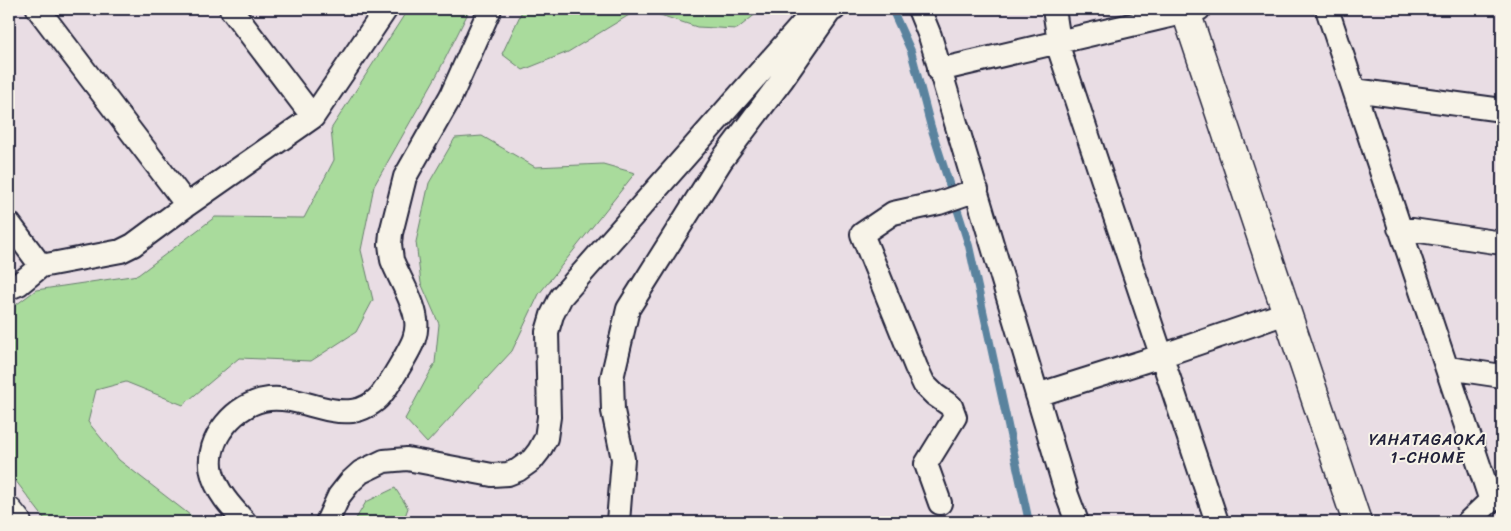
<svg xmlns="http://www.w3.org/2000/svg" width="1511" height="531" font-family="Sriracha,sans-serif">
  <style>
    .green { fill: #a9db9c; stroke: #667e6c }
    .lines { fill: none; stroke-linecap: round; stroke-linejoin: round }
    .stream { stroke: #5a839e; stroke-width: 8 }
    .street-casing { stroke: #22223b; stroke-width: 26 }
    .secondary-casing { stroke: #22223b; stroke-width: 31 }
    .street { stroke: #f7f3e8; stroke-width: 22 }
    .secondary { stroke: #f7f3e8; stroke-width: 28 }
    .labels { text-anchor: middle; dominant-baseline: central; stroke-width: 4; stroke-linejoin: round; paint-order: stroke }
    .neighbourhood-label { font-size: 16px; letter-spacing: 1px; fill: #22223b; stroke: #f7f3e8 }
  </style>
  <rect width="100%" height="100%" fill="#e9dde4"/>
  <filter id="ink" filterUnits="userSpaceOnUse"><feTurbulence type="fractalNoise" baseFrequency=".02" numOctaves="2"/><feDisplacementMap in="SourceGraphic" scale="10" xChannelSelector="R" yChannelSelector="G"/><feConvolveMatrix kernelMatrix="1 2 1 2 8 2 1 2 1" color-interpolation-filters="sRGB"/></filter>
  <g filter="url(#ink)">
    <path class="green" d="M408 9H470L438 73 374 186 361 250 373 300 356 332 311 361 239 358 183 405 126 382 96 390 88 422 119 460 199 522H47L9 472V310L36 290 138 275 215 217 304 218 334 160 331 129Z
      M523 9H639L568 52 523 70 502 54Z
      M642 9H762L737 29 697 27Z
      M482 136 535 167 603 164 635 173 539 294 512 351 427 443 405 419 435 363 439 324 421 283 416 242 429 183 455 138Z
      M395 488 408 508 403 522H354L366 502Z"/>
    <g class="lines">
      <path class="stream" d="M892 9 911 51 931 127 969 246 1029 522"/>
      <defs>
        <path id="street" d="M38 9 187 205
          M231 9 313 117
          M919 9 930 36 1067 495 1077 522
          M1054 9 1058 35 1057 43 1217 522
          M1327 9 1491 501
          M939 70 1199 9
          M1354 90 1502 110
          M9 223 41 266
          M1399 228 1502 243
          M9 288 19 284 41 266 121 251 133 245 187 205 313 117 386 9
          M1448 368 1502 376
          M1037 395 1161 356 1286 313
          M940 503 926 464 955 417 951 406 935 395 924 384 916 367 862 234 893 213 939 203 977 190
          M245 522C232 508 216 491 212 472 204 439 237 402 269 399 297 396 324 414 352 411 362 410 375 403 381 395 389 385 410 350 414 339 416 333 417 326 416 320 414 301 399 278 392 260L390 244 391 233 405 177 451 96 490 9
          M327 522 339 496 350 482 361 472 384 461 407 459 492 475 508 474 518 470 532 460 539 451 546 438 549 417 547 332 552 315 561 297 806 20 834 9
          M618 522 623 459 613 411 612 378 628 309 721 161 782 80 830 11
          M1468 522 1502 490"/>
        <path id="secondary" d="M1186 12 1357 522
          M9 512 17 522"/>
      </defs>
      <use href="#street" class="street-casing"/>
      <use href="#secondary" class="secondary-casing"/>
      <use href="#street" class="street"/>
      <use href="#secondary" class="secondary"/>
    </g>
  </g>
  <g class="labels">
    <g class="neighbourhood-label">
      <text x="1428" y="439">YAHATAGAOKA<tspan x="1428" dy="18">1-CHOME</tspan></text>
    </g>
  </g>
  <rect width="1511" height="531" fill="none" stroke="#f7f3e8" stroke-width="30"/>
  <rect x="15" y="15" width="1481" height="501" fill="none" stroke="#22223b" stroke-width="2" filter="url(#ink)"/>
</svg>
